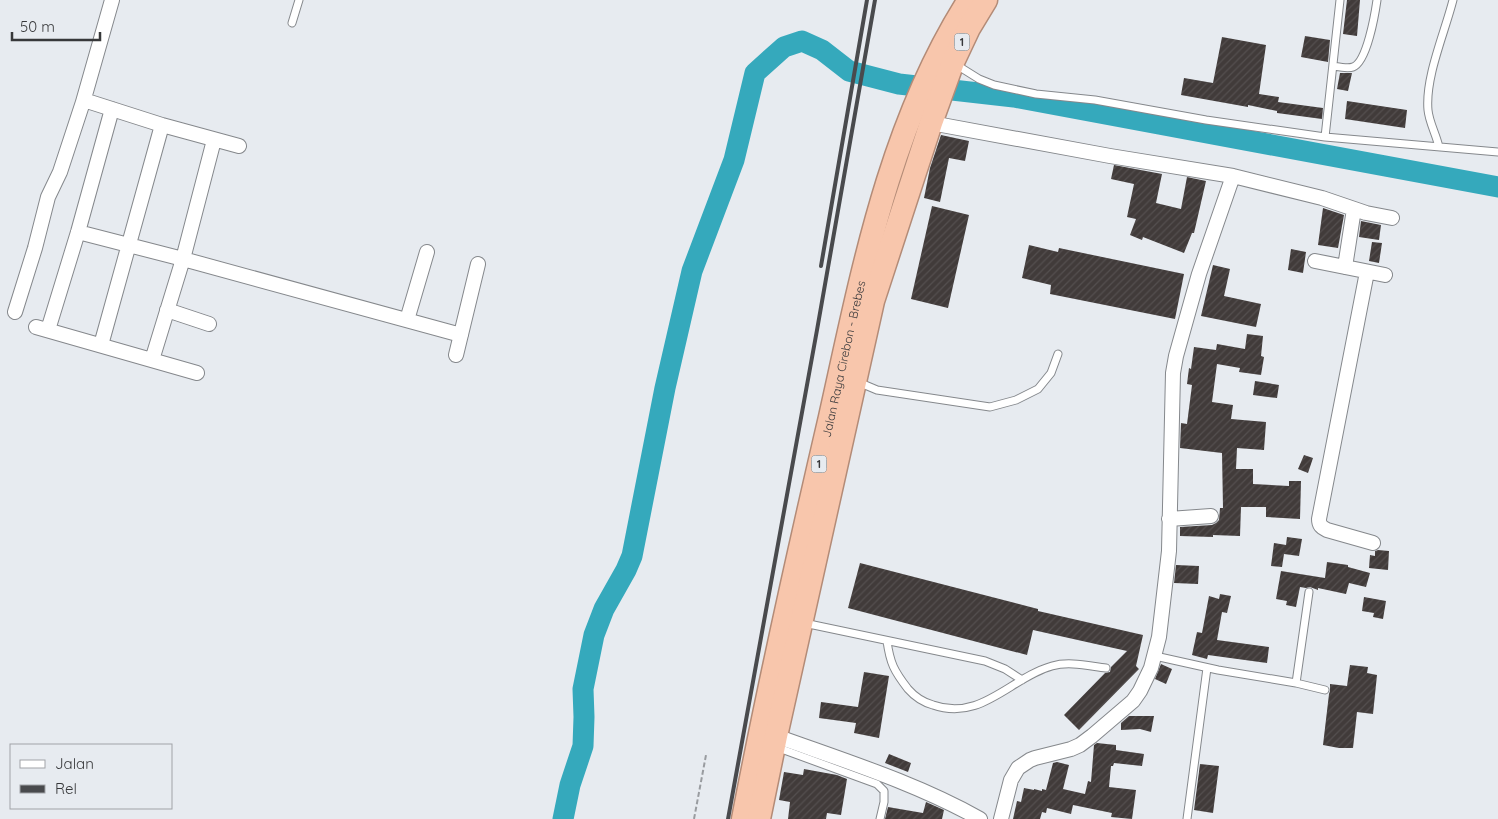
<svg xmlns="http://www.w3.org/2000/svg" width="1498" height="819" font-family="Quicksand,sans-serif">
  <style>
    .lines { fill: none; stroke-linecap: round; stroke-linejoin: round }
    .river { stroke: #35a9bc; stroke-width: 21 }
    .building { fill: url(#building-hatch) }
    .service-casing { stroke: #85888c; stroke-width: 9 }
    .minor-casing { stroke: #85888c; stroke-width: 16 }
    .trunk-casing { stroke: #b38b77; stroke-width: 25 }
    .path { stroke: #999ca0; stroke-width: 2; stroke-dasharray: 5 2.5; stroke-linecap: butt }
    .service { stroke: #fff; stroke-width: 7 }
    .minor { stroke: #fff; stroke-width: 14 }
    .trunk { stroke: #f8c6ac; stroke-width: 22 }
    .rail { stroke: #494a4d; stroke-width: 4 }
    .labels { text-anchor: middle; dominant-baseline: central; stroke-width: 5; stroke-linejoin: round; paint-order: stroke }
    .shield { fill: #e7ebf0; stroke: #6c6e71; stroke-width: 1 }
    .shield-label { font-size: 11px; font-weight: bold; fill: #37383a }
    .street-label { font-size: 12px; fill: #37383a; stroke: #e7ebf0 }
  </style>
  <defs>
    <pattern id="building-hatch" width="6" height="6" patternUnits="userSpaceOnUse" patternTransform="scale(1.25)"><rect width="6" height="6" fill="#413b3a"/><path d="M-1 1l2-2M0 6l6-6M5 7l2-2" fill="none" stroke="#544f4f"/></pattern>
  </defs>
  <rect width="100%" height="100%" fill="#e7ebf0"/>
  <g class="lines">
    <path class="river" d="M563 819 570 785 583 746 584 717 583 689 594 635 604 609 626 570 632 556 665 388 692 271 734 160 755 73 784 47 802 41 822 50 849 71 899 84 1014 97 1498 187"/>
  </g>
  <path class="building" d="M1347 0H1360L1357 36 1343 34Z
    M1305 36 1330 40 1328 62 1301 57Z
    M1222 37 1266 45 1259 94 1279 97 1278 102 1323 108 1322 119 1277 113V111L1248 105V107L1181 95 1184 78 1213 83Z
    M1340 73H1352L1348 91 1337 89Z
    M1347 101 1407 110 1405 128 1345 119Z
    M941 135 969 141 965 161 949 158 940 202 924 198 930 168Z
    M1114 165 1162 174 1156 203 1181 209 1187 177 1206 181 1194 233H1192L1184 253 1143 237 1142 240 1130 235 1136 219 1127 217 1134 184 1111 179Z
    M932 206 969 215 948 308 911 299Z
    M1323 208 1344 215 1338 248 1318 245Z
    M1361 221 1381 225 1379 240 1359 237Z
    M1372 242 1382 243 1379 263 1369 261Z
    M1029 245 1058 252 1059 248 1184 274 1175 319 1050 294 1051 285 1022 278Z
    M1291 249 1306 252 1303 273 1288 270Z
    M1213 265 1230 269 1224 296 1261 304 1256 327 1201 316Z
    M1247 334 1263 336 1261 356 1264 357 1261 375 1239 372 1240 368 1217 364 1212 402 1233 405 1231 419 1266 422 1264 450 1237 448 1236 469H1253V484L1289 486V481H1301L1300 519 1266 517V507H1241L1240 536 1213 535V537L1180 536V527L1212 525 1216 523 1219 520 1220 508H1223L1222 453 1180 448 1181 423 1187 424 1192 385 1187 384 1189 368 1191 369 1194 347 1216 350 1217 344 1245 349Z
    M1255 381 1279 385 1277 398 1253 395Z
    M1304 455 1313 458 1308 473 1298 469Z
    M1287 537 1302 539 1299 556 1284 554 1282 567 1271 566 1274 543 1286 545Z
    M1378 550 1389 551 1388 570 1369 568 1370 555 1375 556V551Z
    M1327 562 1348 565V567L1370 573 1366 587 1349 583 1346 594 1318 588V590L1310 587 1306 588 1300 587 1296 607 1286 605 1287 601 1276 599 1281 571 1325 578Z
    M860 563 1038 609V611L1143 635 1136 666 1139 669 1079 730 1064 715 1105 673 1110 672 1111 667 1127 651 1033 630 1027 655 848 608Z
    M1176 565 1199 566 1198 584 1174 583Z
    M1220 594 1231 596 1227 613 1222 612 1217 640 1269 647 1267 663 1208 655 1207 659 1192 655 1197 632 1202 633 1209 596 1219 599Z
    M1364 597 1386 601 1383 619 1373 617 1374 613 1362 611Z
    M1161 664 1172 669 1166 684 1155 679Z
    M1350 665 1368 667 1367 673 1377 675 1373 714 1357 712 1353 748H1339L1323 745 1329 694 1330 691V684L1347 686Z
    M864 672 889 676 879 738 854 733 856 723 819 718 821 702 858 707Z
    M1129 716H1154L1151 732 1140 729 1121 730V723Z
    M1097 743 1116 745V750L1144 754 1142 766 1114 763 1113 766H1111L1109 787 1136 790 1132 819 1111 817 1112 813 1073 805 1071 814 1047 808 1046 813 1042 812 1040 819H1013L1017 801 1021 802 1024 788 1034 790V789L1042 791V789L1046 790 1053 763 1057 762 1069 765 1063 789 1085 794 1088 781 1091 782 1094 745Z
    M889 754 911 763 908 772 885 763Z
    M1200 764 1219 766 1213 813 1194 810Z
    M804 769 837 775 847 779 841 815 827 813 826 819H788L790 802 779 800 784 772 803 775Z
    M926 802 944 810 942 819H885L888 807 923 813Z"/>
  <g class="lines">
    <defs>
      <path id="service" d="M292 23 299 0
        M955 64 979 79 994 85 1036 94 1095 100 1206 120 1325 137 1498 152
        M1333 66C1339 67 1348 69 1353 67 1367 62 1375 14 1377 0
        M1325 137 1340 0
        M1439 147C1436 134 1429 122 1428 110 1425 77 1445 32 1453 0
        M858 382 877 390 990 407 1016 400 1038 389 1051 373 1058 354
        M804 623 985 661 1005 669 1022 680
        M887 641C890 663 894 671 908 689 915 697 922 702 933 705 981 722 1010 678 1052 666 1069 661 1089 666 1106 668
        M1155 656 1218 670 1296 683 1325 690
        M1296 683 1309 592
        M776 747 877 784 884 791V802L880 819
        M1187 819 1207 668"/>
      <path id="minor" d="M112 0 83 102H90L162 125 239 146
        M931 123 1110 156 1233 176 1199 274 1176 356 1173 373 1169 551 1159 637 1151 668 1140 691 1133 701 1092 736 1080 745 1071 749 1035 758 1030 760 1018 768 1011 780 1001 819
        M1233 176 1322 198 1366 213 1392 218
        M78 232 183 259 461 335
        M1315 261 1385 275
        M1345 267 1354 209
        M1367 272 1319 519C1319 525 1321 527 1327 530L1373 543
        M167 310 209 324
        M15 312 35 248 48 197 60 172 83 102
        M407 320 427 252
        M36 327 197 373
        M48 330 78 232 112 109
        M101 345 162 125
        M456 355 478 264
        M152 360 183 259 214 140
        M1169 519 1211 516
        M776 736C845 761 916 783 980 819"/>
      <g id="trunk">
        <path id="s1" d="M743 819C769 684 799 550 830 417 862 274 889 125 969 0"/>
        <path d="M759 819 776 736 873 301 931 123 953 62 969 28 986 0"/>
      </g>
    </defs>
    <use href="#service" class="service-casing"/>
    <use href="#minor" class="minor-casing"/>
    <use href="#trunk" class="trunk-casing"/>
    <path class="path" d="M694 819 706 755"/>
    <use href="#service" class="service"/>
    <use href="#minor" class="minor"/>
    <use href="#trunk" class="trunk"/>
    <path class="rail" d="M821 266 867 0
      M728 819 817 330 875 0"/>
  </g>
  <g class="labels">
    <g class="shield">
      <rect x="954.5" y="33.5" width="15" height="17" rx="4"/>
      <rect x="811.5" y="455.5" width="15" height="17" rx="4"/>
    </g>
    <g class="shield-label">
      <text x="962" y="42">1</text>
      <text x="819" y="464">1</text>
    </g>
    <g class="street-label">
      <text stroke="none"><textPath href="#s1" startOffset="471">Jalan Raya Cirebon - Brebes</textPath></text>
    </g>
  </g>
  <rect x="10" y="744" width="162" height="65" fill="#e7ebf0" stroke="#a1a3a7"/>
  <rect x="20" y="760" width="25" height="8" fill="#ffffff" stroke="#a1a3a7"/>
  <text x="55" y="769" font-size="15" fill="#37383a">Jalan</text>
  <rect x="20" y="785" width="25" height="8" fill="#494a4d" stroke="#a1a3a7"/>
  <text x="55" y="794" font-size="15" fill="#37383a">Rel</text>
  <path d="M12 32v8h88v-8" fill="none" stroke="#37383a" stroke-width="2.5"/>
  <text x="20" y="32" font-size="15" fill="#37383a" stroke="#e7ebf0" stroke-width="4" paint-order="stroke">50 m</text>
</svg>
